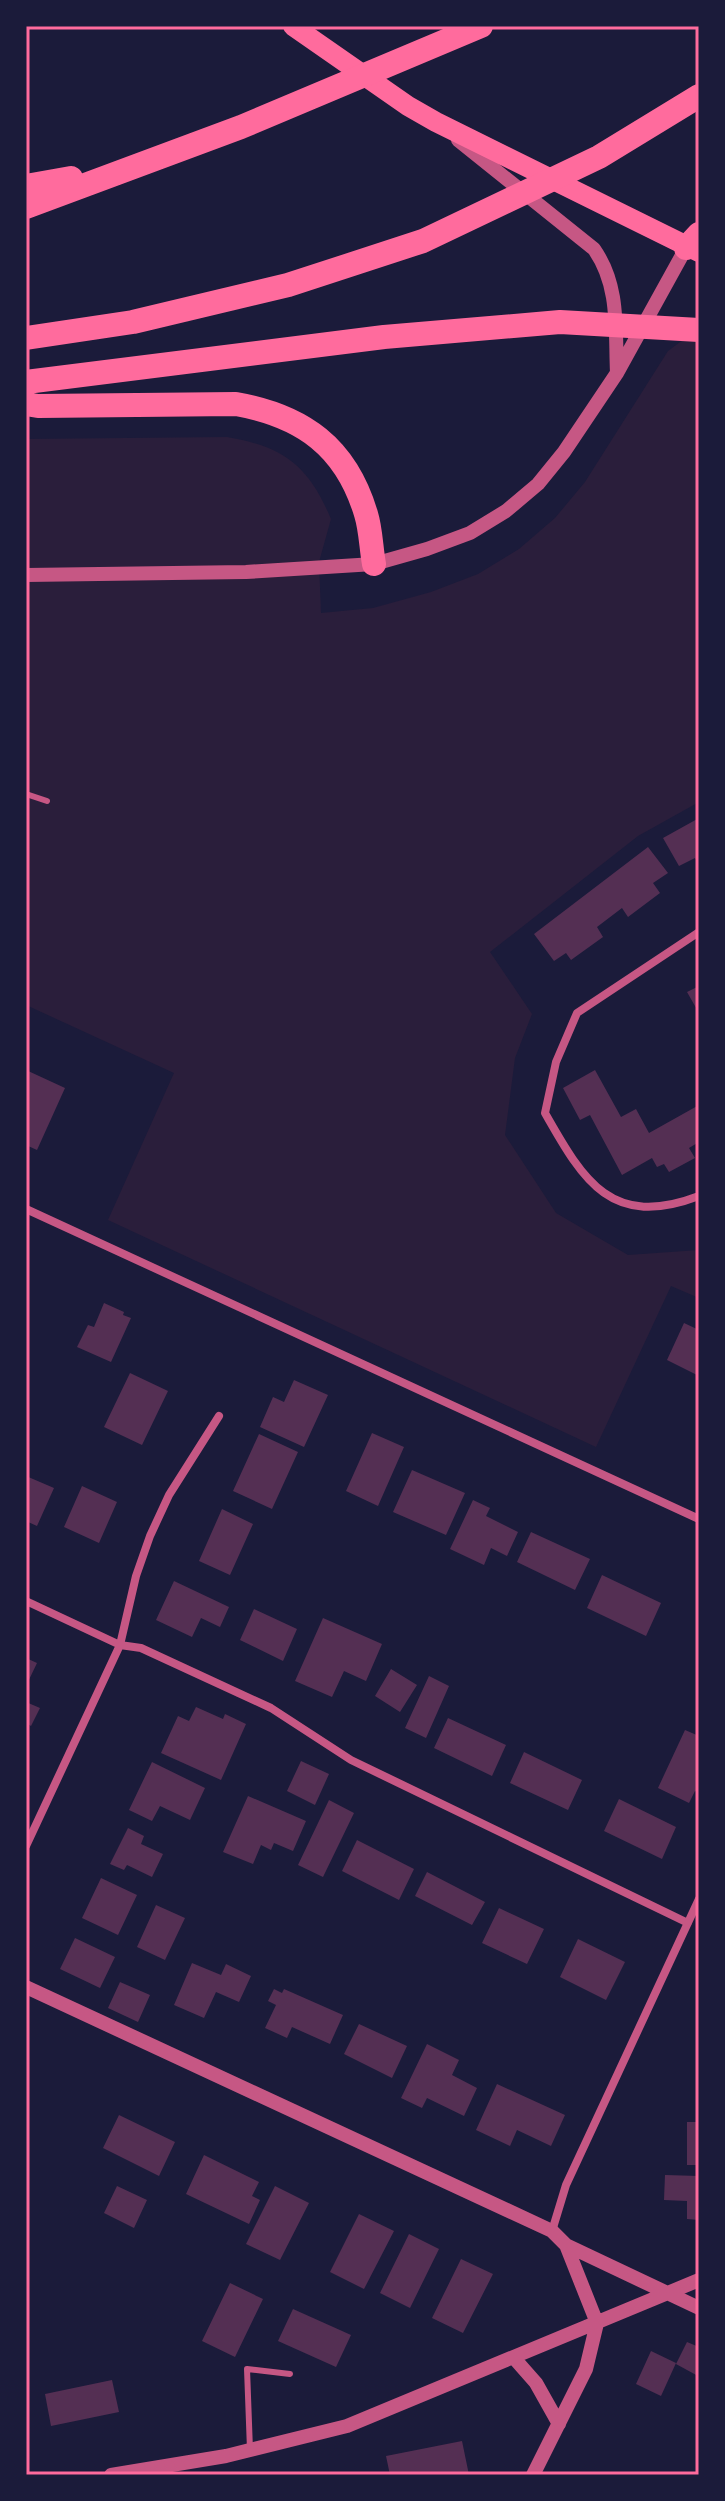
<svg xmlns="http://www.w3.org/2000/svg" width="725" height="2501" font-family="'Varela Round',sans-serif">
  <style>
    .green { fill: #2a1e3b }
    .building { fill: #542f53 }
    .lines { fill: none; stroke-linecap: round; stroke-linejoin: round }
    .service { stroke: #c65784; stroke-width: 6 }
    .minor { stroke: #c65784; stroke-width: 8 }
    .tertiary { stroke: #c65784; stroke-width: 14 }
    .primary { stroke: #ff6b9d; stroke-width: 20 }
    .motorway { stroke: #ff6b9d; stroke-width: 24 }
    .neatline { fill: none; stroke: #ff6b9d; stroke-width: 3 }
  </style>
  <rect width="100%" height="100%" fill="#1b1b3a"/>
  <path class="green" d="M699 328V802L638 836 490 952 532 1014 515 1058 505 1135 556 1213 628 1255 699 1250V1298L671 1286 596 1447 108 1220 174 1073 26 1005V439L227 437C284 447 308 465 331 519L319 562 321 613 373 608 431 592 478 574 519 549 555 518 585 482 668 351Z"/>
  <path class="building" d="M699 818V865L695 858 679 866 663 838Z
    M648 847 668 873 653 883 660 893 628 917 622 908 597 927 603 937 571 960 566 953 554 961 534 934Z
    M699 986V1013L687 992Z
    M26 1070 65 1088 37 1150 26 1145Z
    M595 1070 621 1117 636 1109 649 1133 699 1105V1142L689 1148 695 1158 669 1172 664 1164 657 1167 652 1158 622 1175 590 1115 580 1120 563 1088Z
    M104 1303 124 1312 123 1315 131 1318 111 1362 77 1347 88 1325 94 1327Z
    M684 1323 699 1330V1376L667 1360Z
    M130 1373 168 1391 142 1445 104 1427Z
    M294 1380 328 1395 304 1447 260 1427 273 1397 284 1402Z
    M372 1433 404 1447 378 1506 346 1491Z
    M259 1434 298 1452 272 1509 233 1491Z
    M412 1470 465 1493 446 1535 393 1512Z
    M26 1476 54 1488 37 1526 26 1521Z
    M82 1486 117 1502 99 1543 64 1527Z
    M473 1500 490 1508 486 1516 518 1532 507 1556 491 1548 484 1565 450 1549Z
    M222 1509 253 1524 230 1575 199 1561Z
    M531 1532 590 1559 575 1590 517 1562Z
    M602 1575 661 1603 646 1636 587 1608Z
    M174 1581 229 1607 220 1627 201 1618 192 1637 156 1620Z
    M254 1609 297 1629 283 1661 240 1640Z
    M323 1618 382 1644 366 1681 344 1671 332 1697 295 1681Z
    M26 1658 37 1663 26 1686Z
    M391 1669 417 1685 400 1712 375 1696Z
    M429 1676 449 1686 426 1738 405 1728Z
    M26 1702 40 1708 31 1726 26 1723Z
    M196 1707 223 1719 225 1714 246 1724 221 1780 161 1753 178 1716 189 1721Z
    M448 1718 506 1745 492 1776 434 1748Z
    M685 1730 699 1736V1793L695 1791 689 1803 658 1788Z
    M524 1752 582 1780 568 1810 510 1783Z
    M301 1761 329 1774 315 1805 287 1791Z
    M152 1762 205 1788 190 1820 160 1806 152 1821 129 1810Z
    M248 1796 306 1821 293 1851 274 1843 271 1850 261 1845 253 1864 223 1852Z
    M619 1799 676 1827 662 1859 604 1831Z
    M329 1800 354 1813 323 1877 298 1865Z
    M128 1828 144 1836 141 1844 163 1854 152 1877 127 1865 124 1870 110 1864Z
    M357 1840 414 1869 399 1900 342 1871Z
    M427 1872 485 1902 472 1925 415 1896Z
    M101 1878 137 1895 118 1935 82 1918Z
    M156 1905 185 1918 165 1960 137 1947Z
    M499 1908 544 1929 527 1964 482 1943Z
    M75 1938 115 1957 100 1988 60 1969Z
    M578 1939 625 1962 606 2000 560 1977Z
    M192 1963 221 1975 226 1964 251 1976 239 2002 216 1992 204 2018 174 2005Z
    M120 1982 150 1995 138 2022 108 2008Z
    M274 1989 282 1993 284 1989 343 2015 330 2044 292 2027 287 2038 265 2028 276 2005 268 2001Z
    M359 2024 407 2046 392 2078 344 2054Z
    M427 2044 459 2060 452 2075 477 2088 464 2116 427 2098 422 2108 401 2098Z
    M497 2084 565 2115 551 2146 517 2130 510 2146 476 2130Z
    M119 2115 175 2142 159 2176 103 2148Z
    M687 2122H699V2165H687Z
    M204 2155 259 2182 252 2196 260 2200 249 2224 186 2194Z
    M665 2175 699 2176V2220L687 2219V2201L664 2200Z
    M117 2186 147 2200 134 2228 104 2213Z
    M275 2186 309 2203 280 2260 246 2244Z
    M359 2214 394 2231 364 2289 330 2272Z
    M409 2234 439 2249 410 2308 380 2293Z
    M461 2259 493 2274 463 2333 432 2318Z
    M230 2283 263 2299 235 2357 202 2341Z
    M293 2309 351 2335 336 2367 278 2341Z
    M687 2342 699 2347 698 2376 676 2364Z
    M651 2351 676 2363 661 2396 636 2384Z
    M112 2380 119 2412 51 2426 45 2394Z
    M462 2441 469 2475H390L386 2456Z"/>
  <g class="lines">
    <path class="service" d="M26 794 47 801
      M250 2450 247 2369 290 2374"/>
    <path class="minor" d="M699 932 577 1013 556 1062 545 1113C584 1182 612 1229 699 1196
      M26 1209 699 1519
      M26 1601 120 1645 141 1648 271 1708 351 1760 688 1923
      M26 1846 120 1645 136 1576 150 1536 169 1495 219 1416
      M552 2231 566 2185 699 1899"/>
    <path class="tertiary" d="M458 140 594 249C620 286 615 329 617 373
      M26 575 246 572 374 564 427 549 470 533 506 511 538 484 564 452 617 373 686 248
      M26 1987 552 2231 566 2245 597 2323
      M566 2245 699 2308
      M514 2358 536 2383 559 2424
      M111 2475 226 2456 347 2426 699 2280
      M533 2475 586 2369 597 2323"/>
    <path class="primary" d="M293 26 408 106 436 122 699 252"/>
    <path class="motorway" d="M26 186 71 178
      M26 207 241 127 481 26
      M686 248 699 234
      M26 338 133 322 288 285 423 241 599 157 699 96
      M26 382 384 337 560 322 699 330
      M26 404 38 406 236 404C303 416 346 447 366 514 371 530 371 548 374 564"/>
  </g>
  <rect width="725" height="2501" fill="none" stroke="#1b1b3a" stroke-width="56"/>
  <rect x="28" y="28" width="669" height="2445" class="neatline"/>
</svg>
